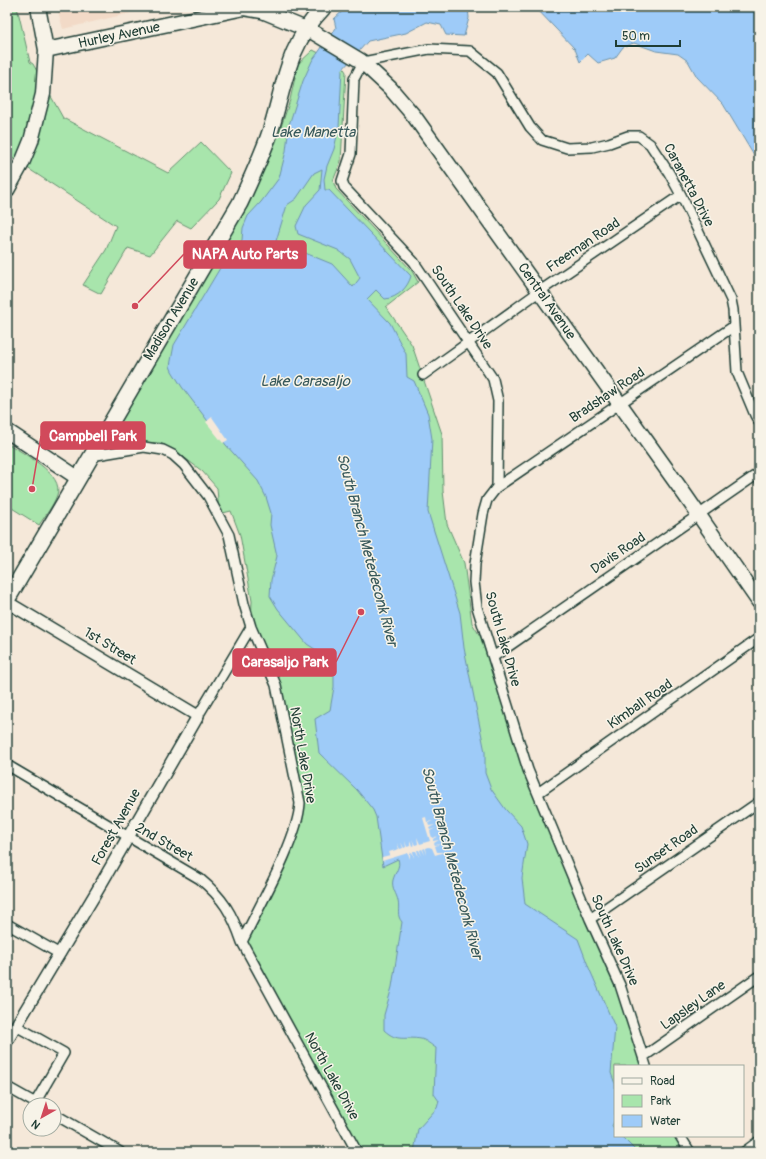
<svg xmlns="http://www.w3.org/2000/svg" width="766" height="1159" font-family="Pangolin,sans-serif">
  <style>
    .built { fill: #f2dac7 }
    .green { fill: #a8e5ac; stroke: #649170 }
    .water { fill: #9ecbf8; stroke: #6b92aa; fill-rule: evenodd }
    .pier { fill: #f5e8d9 }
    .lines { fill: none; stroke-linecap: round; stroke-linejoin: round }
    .minor-casing { stroke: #1f3d34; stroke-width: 12 }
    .tertiary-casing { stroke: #1f3d34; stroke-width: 14 }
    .primary-casing { stroke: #1f3d34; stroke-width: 17 }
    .trunk-casing { stroke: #1f3d34; stroke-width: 18 }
    .minor { stroke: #f7f3e8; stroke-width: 9 }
    .tertiary { stroke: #f7f3e8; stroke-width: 11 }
    .primary { stroke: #f7f3e8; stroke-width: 14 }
    .trunk { stroke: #f7f3e8; stroke-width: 15 }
    .labels { text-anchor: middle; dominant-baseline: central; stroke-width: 3; stroke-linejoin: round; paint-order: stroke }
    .street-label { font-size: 14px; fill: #1f3d34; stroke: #f7f3e8 }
    .water-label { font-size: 15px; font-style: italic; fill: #38595b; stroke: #f7f3e8 }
    .leader { fill: none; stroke: #d1495b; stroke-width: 1.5 }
    .callout-dot { fill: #d1495b; stroke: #f7f3e8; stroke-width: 1.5 }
    .callout { fill: #d1495b; stroke: #d1495b; stroke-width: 1.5 }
    .callout-label { font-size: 15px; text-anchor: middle; font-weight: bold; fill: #fff }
  </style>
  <rect width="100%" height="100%" fill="#f5e8d9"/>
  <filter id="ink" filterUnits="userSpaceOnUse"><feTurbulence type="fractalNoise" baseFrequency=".025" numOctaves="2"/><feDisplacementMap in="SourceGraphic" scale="8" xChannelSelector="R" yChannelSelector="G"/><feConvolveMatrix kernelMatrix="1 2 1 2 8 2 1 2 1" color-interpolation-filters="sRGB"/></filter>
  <g filter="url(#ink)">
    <path class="built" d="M57 7H156L63 29Z"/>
    <path class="green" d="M7 7H17L30 62 33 64 63 118 168 173 201 142 231 173 219 199 191 228 177 221 150 255 128 248 101 294 83 285 106 250 116 226 9 156 7 160Z
      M313 50 341 64 346 72 341 161 333 181 336 189 412 271 418 282 386 307 412 345 442 434 443 491 447 524 464 563 472 623 493 657 528 770 620 985 646 1066H615V1136H680L690 1152H357L242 942 299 817 266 650 251 627 252 601 240 535 231 511 219 514 217 488 202 471 173 449 160 443 135 442 122 443 110 453 114 430 252 189 276 142 290 100 298 64Z
      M7 443C22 453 65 474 57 495 53 506 45 516 39 525L7 505Z"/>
    <path class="water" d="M347 7H468L469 18 464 36 446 35 441 25 427 22 406 33 368 41 342 70 339 127 334 149 327 166 324 179 325 190H329L411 276C408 287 398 298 385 299L376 290 367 299 390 323 406 354 407 377 414 381 428 414 432 439 428 512 460 613 464 648 485 752V773L491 789 506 810 521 826 527 844 522 878 525 904 578 939 589 968 615 1027 611 1073 615 1084V1119L612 1126 615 1129V1136H621L637 1152H414L418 1129 437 1108 439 1101 434 1094 436 1048C431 1045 426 1040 421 1039 405 1036 398 1043 384 1030V1015L392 987 402 922C396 915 400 910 398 901 397 894 391 888 393 880 395 872 401 867 398 859L383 866 376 817 373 810 357 790 319 753 315 719 330 710 334 687V666L330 659 307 644 278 609 270 596 271 580 277 556 270 525 271 513 266 497 258 481 226 445 182 387 172 371 170 366 174 345 226 258 234 253 242 240 243 228 248 216 261 202 279 178 286 151 289 125 303 81 312 61 336 28 334 19ZM322 169 320 190 306 205 296 226 298 234 338 250 350 259 360 278 353 287 332 264 276 241 287 205 296 199 314 173Z
      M535 7H759V164L723 104 697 77 688 61 678 54 656 51 634 43 623 47 615 58 598 63 588 54 580 62 575 49Z"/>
    <path class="pier" d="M212 417 228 440 223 443 206 422Z
      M426 817 427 822 433 821 428 823 429 826 435 825 429 828 430 830 436 828 430 831 432 838 438 836 433 839V841L439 840 434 843 435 845 441 844 435 846 437 852H444L435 855 432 848 429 847 426 848 427 855 425 848 423 849 425 855 422 849 420 850 422 856 419 850H417L419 857 416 851H413L414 858 412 852 410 853V859L408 853 382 861V857L390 855 389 852 399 849 397 843 400 849 403 848 401 842 404 848 406 847 405 841 407 847 410 846V840L412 846 414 845 412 839 415 845 418 844 417 837 420 844 430 841 423 818Z"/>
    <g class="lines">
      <defs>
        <path id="minor" d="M423 375 540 291 681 195
          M91 456 144 447 163 450 173 455 184 465 208 496 229 535 244 604 251 627 276 685 300 803C298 840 259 906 242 942
          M497 487 734 326
          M493 657 759 473
          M198 716 251 627
          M7 765 200 879C223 898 232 913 242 942L357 1152
          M538 793 759 638
          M590 919 759 802
          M7 924 60 954
          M16 1026 64 1053 35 1103
          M643 1057 759 976
          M646 1066 620 985 590 919 528 770 477 607 474 582 475 564 483 514 487 500 497 487 498 401 493 379 414 262 344 187 342 181 351 154 354 79 363 62 429 49 470 51 497 73 530 127 542 140 567 148 592 147 609 143 628 136H639L650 144 669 173 681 195 731 300 733 310 737 372 755 415 759 422
          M7 1087 39 1105
          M54 1114 120 1152
          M680 1136 690 1152
          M744 1152 759 1141"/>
        <path id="tertiary" d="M7 602 198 716 97 891 7 1041"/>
        <path id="primary" d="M46 50 244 8 262 11 311 31 361 61 390 88 414 116 685 495 759 602
          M7 190 22 163 31 141 43 94 46 50 38 7
          M7 431 78 478"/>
        <path id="trunk" d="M7 600 240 203C251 179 263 154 271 129 285 83 288 44 324 7"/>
      </defs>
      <use href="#minor" class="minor-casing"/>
      <use href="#tertiary" class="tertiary-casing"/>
      <use href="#primary" class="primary-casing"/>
      <use href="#trunk" class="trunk-casing"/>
      <use href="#minor" class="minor"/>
      <use href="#tertiary" class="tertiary"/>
      <use href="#primary" class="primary"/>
      <use href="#trunk" class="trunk"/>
    </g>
  </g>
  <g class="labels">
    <g class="street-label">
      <text transform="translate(119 35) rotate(-12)">Hurley Avenue</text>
      <text transform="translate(689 185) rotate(62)">Caranetta Drive</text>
      <text transform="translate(583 245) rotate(-34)">Freeman Road</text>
      <text transform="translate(547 301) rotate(55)">Central Avenue</text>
      <text transform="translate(462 307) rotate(56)">South Lake Drive</text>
      <text transform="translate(171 319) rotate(-59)">Madison Avenue</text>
      <text transform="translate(607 395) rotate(-34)">Bradshaw Road</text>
      <text transform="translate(618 553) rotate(-34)">Davis Road</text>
      <text transform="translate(503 639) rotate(74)">South Lake Drive</text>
      <text transform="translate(110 646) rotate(31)">1st Street</text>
      <text transform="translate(640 704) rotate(-35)">Kimball Road</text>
      <text transform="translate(303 755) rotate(80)">North Lake Drive</text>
      <text transform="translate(116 827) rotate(-61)">Forest Avenue</text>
      <text transform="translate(164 842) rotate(30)">2nd Street</text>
      <text transform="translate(666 849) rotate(-35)">Sunset Road</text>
      <text transform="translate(615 940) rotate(66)">South Lake Drive</text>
      <text transform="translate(693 1005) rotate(-35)">Lapsley Lane</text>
      <text transform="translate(332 1076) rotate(61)">North Lake Drive</text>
    </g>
    <g class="water-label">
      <text x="313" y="132">Lake Manetta</text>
      <text x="305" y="381">Lake Carasaljo</text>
      <text transform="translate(367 550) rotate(75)">South Branch Metedeconk River</text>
      <text transform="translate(452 863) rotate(75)">South Branch Metedeconk River</text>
    </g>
  </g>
  <path class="leader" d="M135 306L184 254M32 489L41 436M361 612L336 662"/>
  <g class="callout-dot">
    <circle cx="135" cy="306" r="4"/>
    <circle cx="32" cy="489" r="4"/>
    <circle cx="361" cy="612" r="4"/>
  </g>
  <g class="callout">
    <rect x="184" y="241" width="122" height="27" rx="4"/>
    <rect x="41" y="422" width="104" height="27" rx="4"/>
    <rect x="233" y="649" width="103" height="27" rx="4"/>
  </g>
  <g class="callout-label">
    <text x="245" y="259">NAPA Auto Parts</text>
    <text x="93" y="441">Campbell Park</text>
    <text x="285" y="667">Carasaljo Park</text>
  </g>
  <rect width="766" height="1159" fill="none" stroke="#f7f3e8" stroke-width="24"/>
  <rect x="12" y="12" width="742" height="1135" fill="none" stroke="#1f3d34" stroke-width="1.5" filter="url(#ink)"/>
  <rect x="614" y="1065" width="130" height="72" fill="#f7f3e8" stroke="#a1aaa0"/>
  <rect x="622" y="1078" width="20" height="6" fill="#f7f3e8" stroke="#a1aaa0"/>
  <text x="650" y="1085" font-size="12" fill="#1f3d34">Road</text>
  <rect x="622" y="1095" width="20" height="12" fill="#a8e5ac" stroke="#a1aaa0"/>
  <text x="650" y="1105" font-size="12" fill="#1f3d34">Park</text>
  <rect x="622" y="1115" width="20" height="12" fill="#9ecbf8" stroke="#a1aaa0"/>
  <text x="650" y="1125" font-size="12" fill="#1f3d34">Water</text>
  <g transform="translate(42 1117) rotate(219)"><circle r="19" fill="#f7f3e8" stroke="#a1aaa0"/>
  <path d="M0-3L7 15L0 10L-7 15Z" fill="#d1495b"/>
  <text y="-6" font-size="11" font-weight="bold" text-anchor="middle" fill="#1f3d34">N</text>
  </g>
  <path d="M616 40v6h64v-6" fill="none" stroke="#1f3d34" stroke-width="2"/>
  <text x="622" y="40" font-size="12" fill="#1f3d34" stroke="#f7f3e8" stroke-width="3" paint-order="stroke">50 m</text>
</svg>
